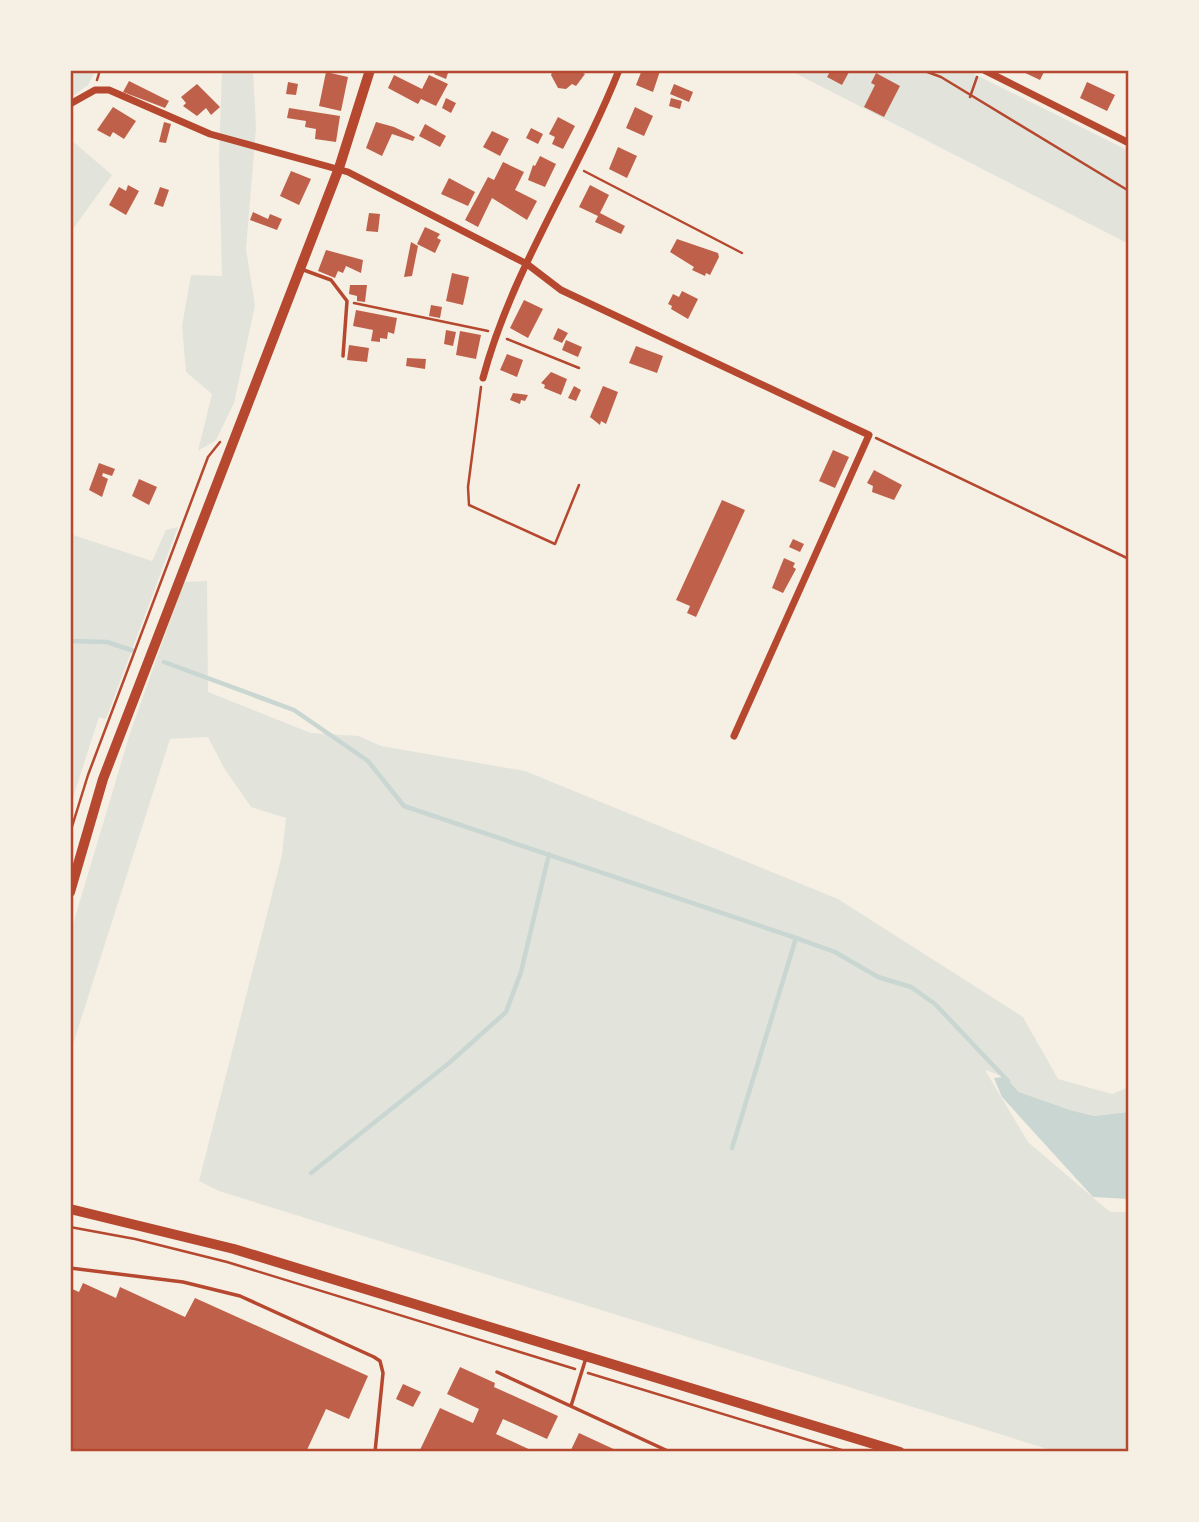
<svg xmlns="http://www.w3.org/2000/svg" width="1199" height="1522" font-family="'Roboto Condensed',sans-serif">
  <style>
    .green { fill: #e2e4dc }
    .water { fill: #c9d6d2 }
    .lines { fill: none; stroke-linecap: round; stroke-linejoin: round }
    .stream { stroke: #c9d6d2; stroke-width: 4.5 }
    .building { fill: #bf614a }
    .path { stroke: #b5482f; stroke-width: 2.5 }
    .service { stroke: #b5482f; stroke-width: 3.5 }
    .minor { stroke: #b5482f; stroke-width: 7 }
    .tertiary { stroke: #b5482f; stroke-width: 10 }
    .neatline { fill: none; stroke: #b5482f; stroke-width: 2.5 }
  </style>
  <rect width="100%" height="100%" fill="#f6efe4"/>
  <path class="green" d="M70 70H96L88 85 70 98Z
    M222 70H253L256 128 246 249 255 305 234 403 216 440 198 451 212 394 186 372 182 326 191 275 222 276 219 156Z
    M789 70H966L1129 151V244Z
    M70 139 112 175 70 233Z
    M178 527 106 719 99 717 70 807V534L152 561 166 530Z
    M207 581 208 692 311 733 359 736 381 746 525 771 838 899 1023 1017 1058 1079 1112 1094 1129 1087V1112L1094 1116 1070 1110 1019 1092 1005 1077 985 1070 1028 1142 1110 1212H1129V1452H1057L219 1191 199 1181 282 855 286 818 251 807 224 768 208 737 170 739 70 1054V934L131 730 184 582Z"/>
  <path class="water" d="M1005 1077 1019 1092 1070 1110 1094 1116 1129 1112V1199L1093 1197 1002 1097 994 1078Z"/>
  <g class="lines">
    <path class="stream" d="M70 641 107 642 134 651
      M164 662 294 710 368 761 404 806 796 938 835 952 878 977 911 987 935 1004 1008 1081
      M732 1148 796 938
      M311 1173 449 1063 506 1012 521 972 549 854"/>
  </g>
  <path class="building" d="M436 70H449L446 79 434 74Z
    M553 70H577L585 74 576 86 572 84 566 89 558 88 551 75Z
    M642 70 660 71 653 92 636 85Z
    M831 70 849 72 842 85 827 77Z
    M1019 70H1045L1040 80Z
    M326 72 348 77 341 111 319 106Z
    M876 73 900 86 884 117 864 107 875 85 871 83Z
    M394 75 422 89 429 75 448 84 436 106 421 99 418 104 388 88Z
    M129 81 169 101 165 108 123 92Z
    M288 82 298 84 296 95 286 94Z
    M1087 82 1115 95 1107 111 1080 98Z
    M197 84 220 107 211 115 206 108 197 116 183 106 186 103 181 97Z
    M674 84 693 92 689 102 670 94Z
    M446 98 456 103 451 113 442 108Z
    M671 98 682 101 680 109 669 106Z
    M113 107 136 121 124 139 113 132 110 137 97 130Z
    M635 107 653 116 644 136 626 128Z
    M289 108 340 116 336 142 315 139 316 129 305 127 306 121 287 118Z
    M558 117 575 126 563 149 552 144 555 137 549 134Z
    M164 122 171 124 166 143 159 142Z
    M376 122 394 127 415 137 413 141 392 134 382 156 366 148Z
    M425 124 446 136 440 147 419 136Z
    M531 128 543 134 538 144 526 138Z
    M492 131 509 139 500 156 483 147Z
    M618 147 637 156 627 178 609 169Z
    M540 156 556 164 545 187 528 180 533 165 535 166Z
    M503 162 524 172 515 190 537 201 527 220 492 198 478 227 465 220 488 177 494 180Z
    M291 171 311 179 299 205 280 196Z
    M449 178 475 192 468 206 441 194Z
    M128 185 139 191 126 215 109 205 119 187 126 191Z
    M590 185 609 195 600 213 625 226 621 234 595 222 598 216 579 207Z
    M160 187 169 190 163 207 154 204Z
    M253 212 268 219 270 214 282 219 277 230 250 220Z
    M369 213 380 214 378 232 366 231Z
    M425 227 440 234 437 238 441 240 435 253 417 244Z
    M677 239 718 253 719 257 710 275 706 273 705 276 692 270 694 267 670 252Z
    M411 242 418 246 412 276 404 277Z
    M326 250 363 260 361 273 346 266 343 273 338 271 335 278 318 271Z
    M452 273 469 277 463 305 446 301Z
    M350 285H367L365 302 357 301V296L349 294Z
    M682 291 698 299 688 319 671 309 672 306 668 304 673 294 679 297Z
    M524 300 543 309 528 338 510 328Z
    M431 305 442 307 440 318 429 316Z
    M356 310 397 318 394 334 388 332 387 339 380 338V342L371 341 373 330 353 326Z
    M558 328 568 333 562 343 553 339Z
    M446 330 456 332 453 346 444 344Z
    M460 331 481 335 476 359 456 355Z
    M566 340 582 347 578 357 562 350Z
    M349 345 369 348 367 362 347 360Z
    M636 346 663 356 657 373 629 363Z
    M507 354 523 360 517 377 500 370Z
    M407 358 426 359 425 369 406 366Z
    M551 372 567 379 561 395 544 388 545 385 541 383Z
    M574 386 581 390 576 401 568 398Z
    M603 386 618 392 606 424 601 421 600 425 590 417Z
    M513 393 528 395 525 401 521 400 520 404 510 400Z
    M833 450 849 457 835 488 819 481Z
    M99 463 115 469 112 476 103 473 102 476 108 479 102 497 89 490Z
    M874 470 902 485 894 500 872 492 873 486 867 483Z
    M139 479 157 487 149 505 132 496Z
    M722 500 745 510 696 617 687 613 690 606 676 600Z
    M793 539 804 544 800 552 789 547Z
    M784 558 795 563 793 567 796 569 783 593 772 588Z
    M83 1283 116 1298 120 1287 185 1317 195 1298 368 1376 349 1419 326 1409 306 1452H70V1288L79 1292Z
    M460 1367 495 1383 494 1387 558 1416 547 1439 503 1419 496 1434 535 1452H419L440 1408 473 1423 479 1409 447 1394Z
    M403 1384 421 1392 413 1407 396 1399Z
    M579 1433 620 1452H570Z"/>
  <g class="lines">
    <path class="path" d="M922 70 941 77 1129 191
      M97 80 100 70
      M970 97 977 77
      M584 171 742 253
      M354 303 488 331
      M507 339 579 368
      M481 387 468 487 469 505 555 544 579 485
      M876 438 1129 559
      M70 833 88 775 208 457 220 442
      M70 1227 135 1239 227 1262 575 1369
      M588 1373 848 1452"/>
    <path class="service" d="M301 269 331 280 347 301 343 356
      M70 1268 183 1282 240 1296 374 1357 380 1361 383 1373 375 1452
      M497 1372 670 1452
      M571 1406 586 1358"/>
    <path class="minor" d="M984 70 1129 143
      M70 104 95 90H109L210 134 348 172 527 264 561 290 869 435 734 736
      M483 378C512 269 578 174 619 70"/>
    <path class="tertiary" d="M70 892 103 779 339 168 370 70
      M70 1209 234 1249 900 1452"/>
  </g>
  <rect width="1199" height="1522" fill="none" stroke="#f6efe4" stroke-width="144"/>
  <rect x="72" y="72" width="1055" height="1378" class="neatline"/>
</svg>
